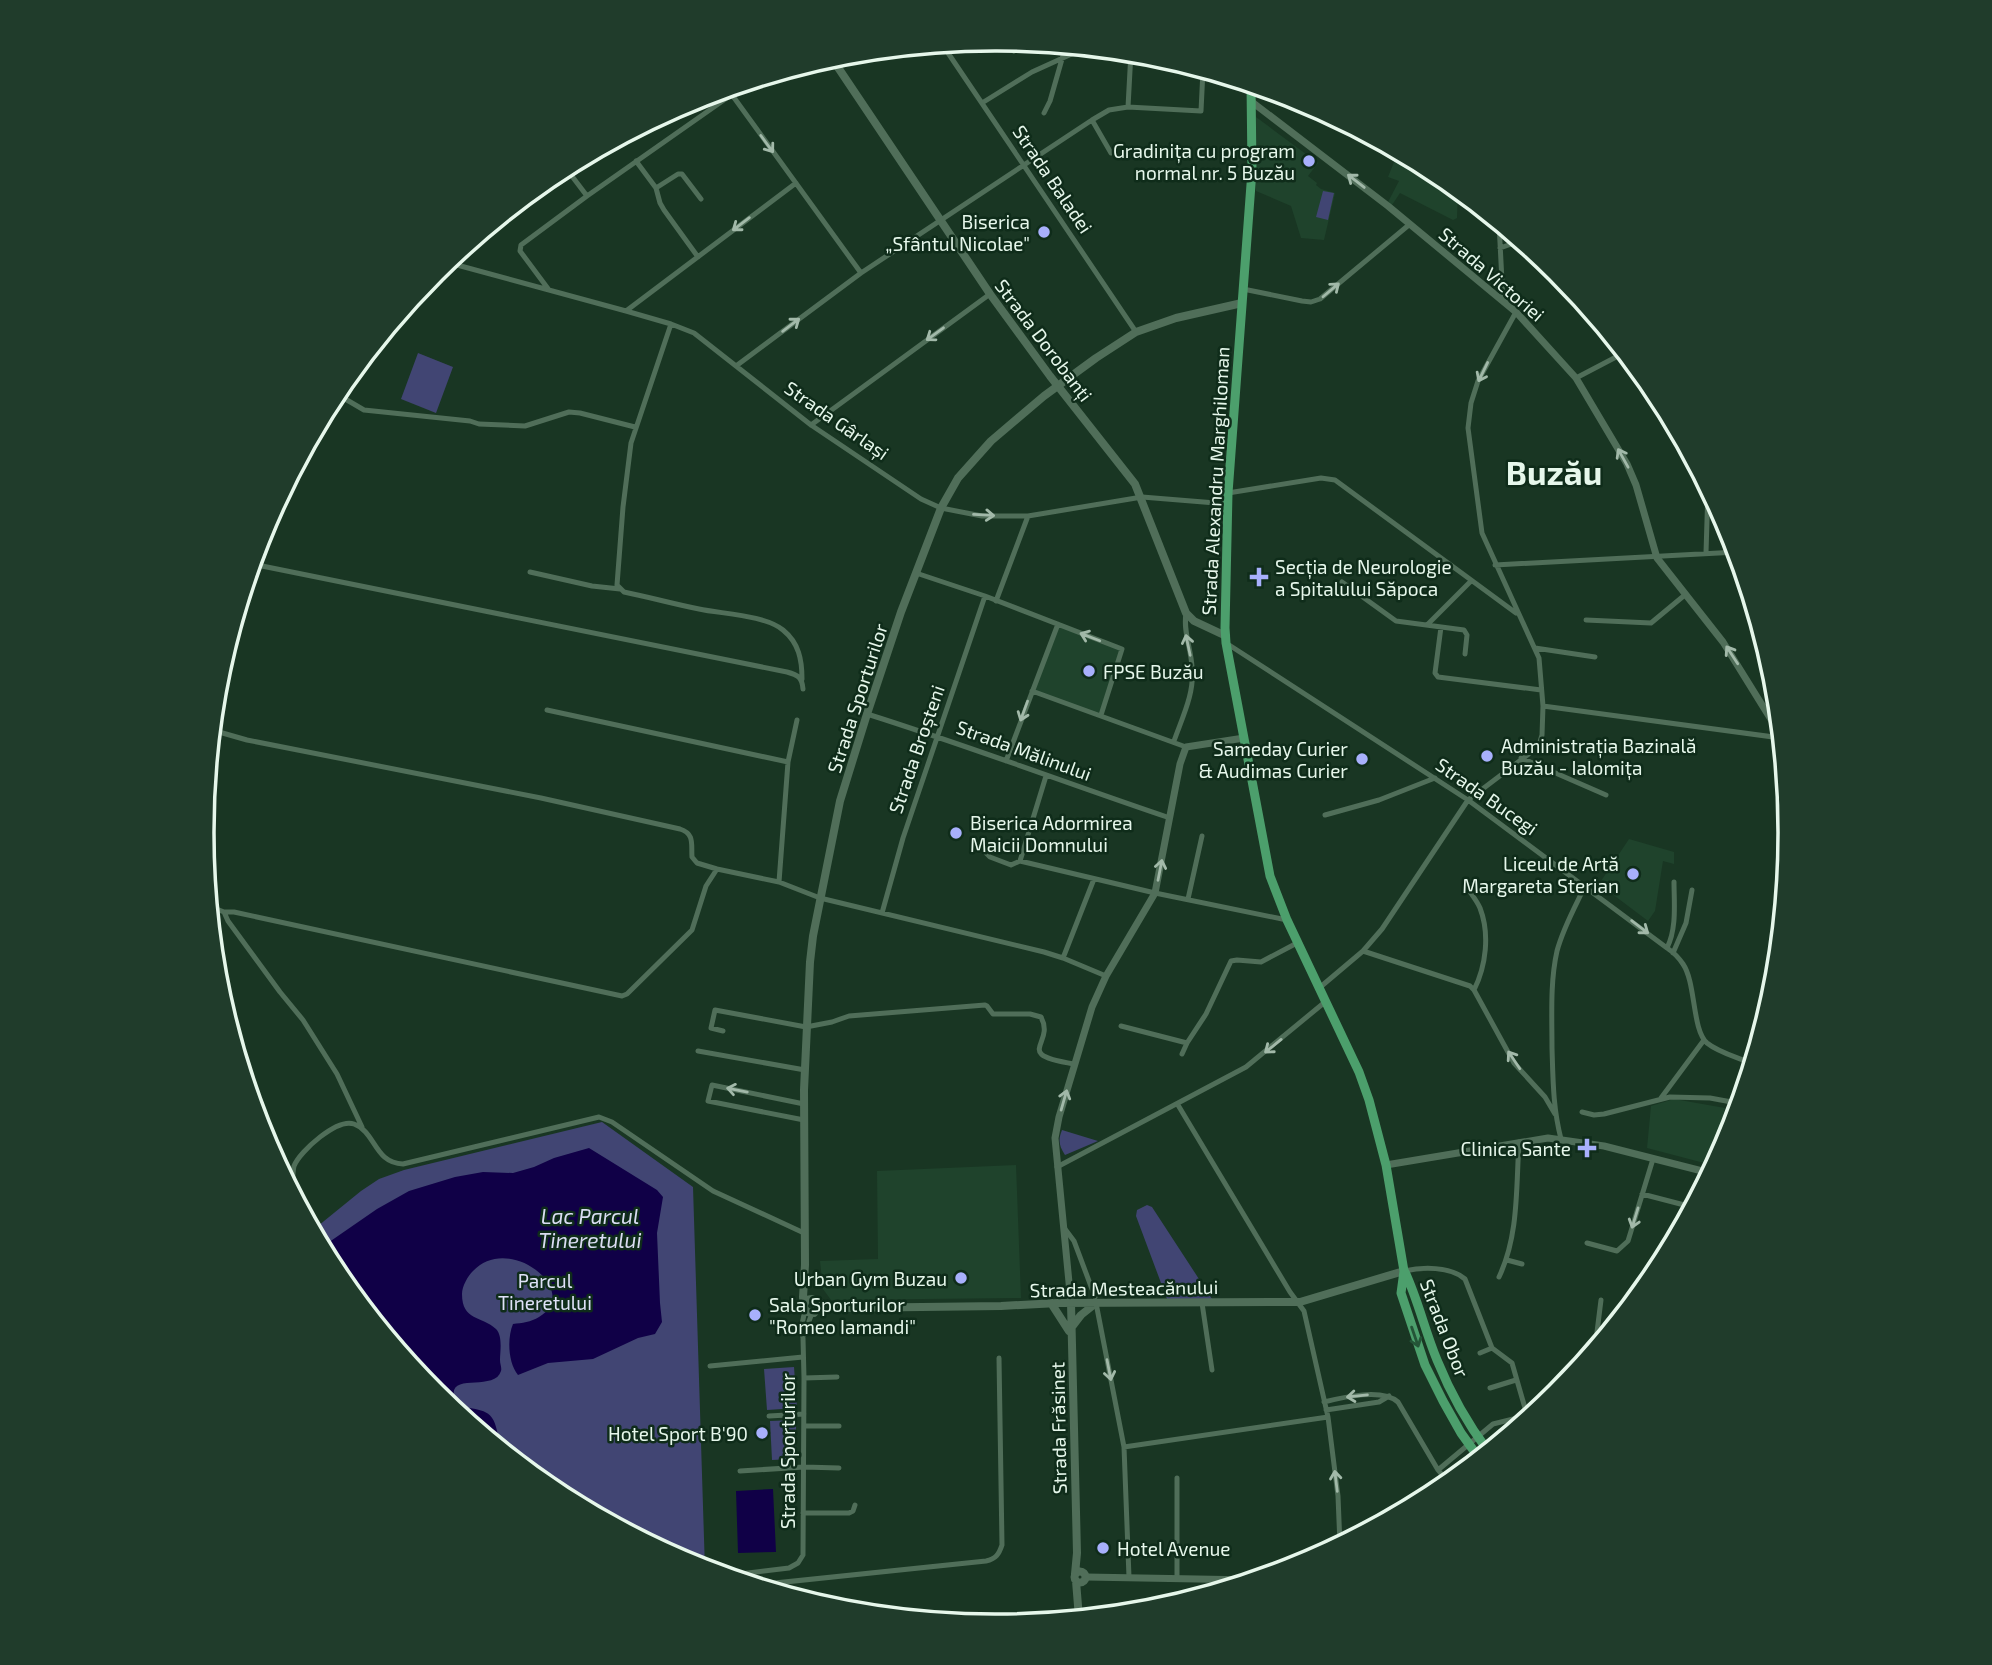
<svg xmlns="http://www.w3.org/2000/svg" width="1992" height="1665" font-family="'Exo 2',sans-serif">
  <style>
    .built { fill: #1f432c }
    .green { fill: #414573 }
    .water { fill: #100047 }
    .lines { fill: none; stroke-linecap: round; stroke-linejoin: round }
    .minor { stroke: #506e59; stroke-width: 5 }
    .tertiary { stroke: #506e59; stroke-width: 7 }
    .secondary { stroke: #506e59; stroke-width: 8 }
    .primary { stroke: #4c9f6c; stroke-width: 9 }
    .oneway { stroke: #a2b9a9 }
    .oneway2 { stroke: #245437 }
    .poi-dot { fill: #a8b0fc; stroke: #0f2c1a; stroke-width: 2.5 }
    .labels { text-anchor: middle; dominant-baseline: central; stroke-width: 5; stroke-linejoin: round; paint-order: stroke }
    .poi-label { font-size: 19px; fill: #e6f7eb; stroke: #0f2c1a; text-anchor: end }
    .street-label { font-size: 19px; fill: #e6f7eb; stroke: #0f2c1a }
    .park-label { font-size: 19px; fill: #dfe2f8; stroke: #0f2c1a }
    .water-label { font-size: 21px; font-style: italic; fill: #d9dcf2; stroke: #0f2c1a }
    .town-label { font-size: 33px; font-weight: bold; fill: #e6f7eb; stroke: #0f2c1a }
    .rim { fill: none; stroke: #e6f7eb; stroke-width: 3.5 }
  </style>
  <rect width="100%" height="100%" fill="#193623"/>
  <path class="built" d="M1256 117 1318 163 1308 176 1317 183 1316 185 1321 189 1335 193 1324 240 1301 238 1291 206 1256 191Z
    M1351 126 1437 173 1458 189 1457 218 1453 220 1400 193 1392 205 1388 202 1399 181 1388 177 1394 162 1372 147Z
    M1058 624 1122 649 1101 715 1032 691Z
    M1629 839 1674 852V864L1663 861 1655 911 1648 921 1599 884Z
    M1674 1099 1725 1108 1712 1160 1708 1164 1647 1148 1651 1106Z
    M1016 1165 1021 1298 831 1300 823 1289 820 1261 878 1259 877 1171Z"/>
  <path class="green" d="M1323 191 1334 193 1328 220 1316 217Z
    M418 353 453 367 436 413 401 399Z
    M602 1122 693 1187 705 1570 692 1566 555 1492 434 1394 336 1273 313 1230 361 1191 379 1179 404 1170Z
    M1062 1130 1098 1141 1065 1155C1059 1146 1058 1140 1062 1130Z
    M1147 1205 1152 1207 1212 1299H1167L1136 1216 1137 1210Z
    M794 1367 797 1408 767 1410 764 1369Z
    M796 1420V1457L792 1459 772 1460 770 1421Z"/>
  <path class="water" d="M589 1148 657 1190 663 1197 657 1233 660 1303 662 1322 655 1334 638 1338 593 1359 548 1363 518 1375C508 1363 507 1338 513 1324 522 1323 531 1322 539 1317 583 1292 509 1232 473 1271 468 1276 462 1286 462 1294 462 1321 482 1316 496 1329 503 1336 500 1352 500 1360 500 1364 502 1368 501 1371 494 1394 440 1368 457 1405 474 1411 491 1406 496 1427 498 1435 500 1438 497 1445L447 1404 446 1389 440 1385 428 1386 336 1273 322 1247 377 1209 409 1191 455 1177 483 1172 513 1173 534 1167 554 1158Z
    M773 1489 776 1552 738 1553 736 1491Z"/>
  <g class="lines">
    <path class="minor" d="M1006 39 1014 51
      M979 43 985 40
      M942 44 1136 332
      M727 88 861 273
      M982 103 1032 72 1087 47
      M1128 107 1131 52
      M1044 113 1050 101 1066 45
      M1092 120 1111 153
      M636 161 656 188 660 203 664 210 698 257
      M565 167 587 196
      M656 188 678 174H682L701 199
      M1499 223 1503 301
      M1500 248 1520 241
      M446 262 626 311 671 324 694 333 811 425 921 499 941 508 982 516H1028L1142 497 1228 504
      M1243 289 1302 301 1311 302 1320 299 1410 224
      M549 290 520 251 521 245 587 196 751 81
      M626 311 796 183
      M671 324 631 443 623 507 617 585 624 592C649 597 673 604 699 609 722 614 765 615 783 630 799 643 802 660 802 679
      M736 366 861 273 1092 120 1109 110 1128 107 1201 111 1203 70
      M1576 378 1618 356 1623 351
      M335 393 364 410 470 421 479 424 525 426 569 412 580 413 635 427
      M811 425 990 294
      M1228 493 1321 478 1335 480 1516 613
      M1706 553 1708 488
      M252 564 787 672C798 675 802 677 803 689
      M1495 565 1737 552
      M530 572 592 586 620 589
      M916 573 985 596 1122 649 1101 715
      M1342 582 1396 621 1464 630 1467 635 1465 654
      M996 601 1028 516
      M1586 620 1651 623 1686 594
      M1427 625 1471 581
      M1441 627 1435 673 1438 677 1541 690
      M1226 643 1468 800 1667 948C1673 952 1679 958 1683 964 1696 983 1692 1030 1707 1043 1718 1052 1736 1057 1748 1062
      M1535 648 1595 657
      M1032 691 1186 747
      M1543 706 1781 738
      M547 710 788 762
      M867 714C969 746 1069 784 1170 818
      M212 730 247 740 541 798 680 829C695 834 691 844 692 857L697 863 717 869 779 882 820 898 1044 952 1063 958 1106 976
      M1174 741C1182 718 1195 693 1192 667 1191 648 1183 632 1186 613
      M1521 758 1606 795
      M1006 761 1058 624
      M1325 815 1379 800 1435 778
      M983 850 990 857 1011 865 1020 861
      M1020 861 1155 893 1287 920
      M1020 861 1046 776
      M779 882 788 762 797 720
      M1468 889C1472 895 1477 901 1480 908 1490 934 1486 966 1474 990
      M1188 899 1202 836
      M209 906 224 912H234L622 996 627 994 692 930 706 886 717 869
      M224 912 228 921 280 992 303 1020 337 1074 362 1127
      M882 913 903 838 985 596
      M1667 948C1677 928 1674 903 1674 882
      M1363 951 1470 986 1474 990 1514 1063 1545 1097 1555 1114
      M1673 953 1686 923 1692 890
      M1063 958 1094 879
      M1318 989 1363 951 1382 929 1468 800 1534 750 1539 745 1542 735 1543 706 1539 658 1482 533 1468 428 1471 403 1478 381 1516 312
      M1121 1026 1187 1043
      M723 1031 711 1028 715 1010 806 1027 832 1022 849 1016 985 1005 987 1006 993 1014H1030L1041 1017C1056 1045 1011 1054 1074 1064
      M698 1051 805 1070
      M1182 1054 1187 1043 1206 1014 1231 961 1237 960 1261 962 1297 943
      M1661 1098 1704 1040
      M1178 1105 1290 1292 1304 1311 1328 1417 1338 1496 1340 1545
      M1582 1112 1594 1115 1604 1114 1670 1097 1710 1098 1737 1103
      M804 1120 708 1101 712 1085 804 1104
      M1561 1139C1553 1108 1553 1080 1552 1048 1552 1016 1550 982 1557 951 1563 928 1575 907 1585 886
      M1057 1167 1246 1067 1325 1002
      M293 1194C293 1185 292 1175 294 1166 300 1151 337 1118 354 1124 376 1132 374 1163 403 1164L599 1117 612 1122 713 1191 804 1233
      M1642 1194 1692 1207
      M1065 1229 1074 1241 1095 1297
      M1587 1243 1617 1251 1628 1241 1653 1159
      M1507 1260 1522 1264
      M1404 1271C1422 1267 1450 1266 1465 1279L1492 1348 1512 1363 1527 1415
      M1499 1277C1519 1235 1516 1187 1519 1142
      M1096 1303 1124 1447 1129 1577
      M1202 1303 1212 1370
      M804 1335 812 1313
      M1595 1348 1601 1300
      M1480 1353 1492 1348
      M710 1366 803 1357
      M804 1378 837 1377
      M1490 1388 1516 1380
      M1324 1402C1344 1397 1382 1388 1398 1402L1438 1470 1449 1483
      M1326 1410 1379 1402 1389 1396
      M769 1416 804 1414
      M804 1426H839
      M1124 1447 1328 1417
      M1438 1470 1493 1424 1533 1414
      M740 1471 804 1467 839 1468
      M803 1513H849L853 1511 855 1505
      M724 1576 789 1568 798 1563 803 1555 804 1378 803 1338 801 1329 805 1310
      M1177 1578V1478
      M756 1585 986 1561C996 1559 999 1554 1002 1545L999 1358"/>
    <path class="tertiary" d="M1252 102 1388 206 1516 312 1576 378 1627 464 1636 485 1657 558 1723 642 1780 734
      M1729 1138 1736 1103 1777 966
      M1386 1165 1548 1138 1604 1146 1710 1173
      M1071 1303 1055 1138 1059 1117 1092 1007 1106 976 1155 893 1180 764 1186 747 1244 738
      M1086 1577 1253 1580"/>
    <path class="secondary" d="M831 57 990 294 1050 376 1135 484 1186 613 1194 621 1226 636
      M817 1302 828 1306 842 1308 1001 1306 1058 1303 1300 1302 1404 1271
      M1051 1303 1069 1331
      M1071 1303 1077 1553 1075 1574
      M804 1305 806 1300 812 1299 817 1302 818 1308 814 1313 807 1312 804 1308 803 1297 805 1265 804 1090 810 962 813 936 840 801 867 714 901 612 941 508 958 478 991 441 1044 396 1096 358 1136 332 1176 318 1242 303
      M1071 1328 1081 1315 1096 1303
      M1074.5 1577a5.5 5.5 0 1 1 11 0a5.5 5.5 0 1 1-11 0Z
      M1076 1581 1079 1618"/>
    <path class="primary" d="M1251 84 1252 171 1228 493 1225 628 1226 643 1270 876 1287 920 1359 1072 1369 1100 1386 1165 1404 1271 1401 1293 1425 1365 1443 1401 1461 1433 1479 1458
      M1405 1272C1418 1300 1425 1331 1437 1360 1450 1392 1467 1423 1488 1451"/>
  </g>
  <defs><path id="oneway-shaft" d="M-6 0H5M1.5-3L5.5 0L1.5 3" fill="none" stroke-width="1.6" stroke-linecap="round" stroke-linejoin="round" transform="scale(1.75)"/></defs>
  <g class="oneway">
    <use href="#oneway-shaft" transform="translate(767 144) rotate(54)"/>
    <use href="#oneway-shaft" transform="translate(1356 181) rotate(-142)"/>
    <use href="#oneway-shaft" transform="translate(741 224) rotate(143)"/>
    <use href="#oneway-shaft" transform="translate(1331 290) rotate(-40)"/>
    <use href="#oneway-shaft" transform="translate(791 325) rotate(-37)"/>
    <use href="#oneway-shaft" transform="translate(935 334) rotate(144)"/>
    <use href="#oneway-shaft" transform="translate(1483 372) rotate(116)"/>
    <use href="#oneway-shaft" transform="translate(1623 458) rotate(-119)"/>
    <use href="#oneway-shaft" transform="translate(984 515) rotate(3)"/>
    <use href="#oneway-shaft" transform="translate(1090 637) rotate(-159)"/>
    <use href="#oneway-shaft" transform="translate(1188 645) rotate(-102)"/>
    <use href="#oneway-shaft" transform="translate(1732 655) rotate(-123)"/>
    <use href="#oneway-shaft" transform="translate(1024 711) rotate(110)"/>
    <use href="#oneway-shaft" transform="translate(1160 870) rotate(-79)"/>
    <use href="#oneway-shaft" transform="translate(1640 927) rotate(37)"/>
    <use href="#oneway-shaft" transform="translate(1273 1046) rotate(141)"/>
    <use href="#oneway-shaft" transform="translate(1514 1060) rotate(-124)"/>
    <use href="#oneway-shaft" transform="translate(737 1090) rotate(-169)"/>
    <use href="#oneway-shaft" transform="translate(1064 1100) rotate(-74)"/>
    <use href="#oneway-shaft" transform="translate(1635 1218) rotate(107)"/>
    <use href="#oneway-shaft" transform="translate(1109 1370) rotate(79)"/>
    <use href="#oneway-shaft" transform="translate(1357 1396) rotate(174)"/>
    <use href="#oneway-shaft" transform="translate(1336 1481) rotate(-97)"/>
  </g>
  <use class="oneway2" href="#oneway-shaft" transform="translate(1415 1337) rotate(71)"/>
  <g class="poi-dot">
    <circle cx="1309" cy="161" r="7"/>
    <circle cx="1044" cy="232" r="7"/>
    <path d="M1255.5 566.5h7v7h7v7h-7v7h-7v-7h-7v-7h7z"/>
    <circle cx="1089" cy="671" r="7"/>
    <circle cx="1487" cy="756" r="7"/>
    <circle cx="1362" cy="759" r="7"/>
    <circle cx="956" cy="833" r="7"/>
    <circle cx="1633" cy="874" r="7"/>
    <path d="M1583.5 1137.5h7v7h7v7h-7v7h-7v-7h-7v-7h7z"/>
    <circle cx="961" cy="1278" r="7"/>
    <circle cx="755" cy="1315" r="7"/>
    <circle cx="762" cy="1433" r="7"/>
    <circle cx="1103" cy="1548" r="7"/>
  </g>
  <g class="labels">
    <g class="poi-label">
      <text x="1295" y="150">Gradinița cu program<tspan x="1295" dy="22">normal nr. 5 Buzău</tspan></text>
      <text x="1030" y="221">Biserica<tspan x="1030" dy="22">„Sfântul Nicolae"</tspan></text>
      <text x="1275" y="566" text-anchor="start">Secția de Neurologie<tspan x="1275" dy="22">a Spitalului Săpoca</tspan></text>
      <text x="1103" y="671" text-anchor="start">FPSE Buzău</text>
      <text x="1501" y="745" text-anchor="start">Administrația Bazinală<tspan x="1501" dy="22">Buzău - Ialomița</tspan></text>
      <text x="1348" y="748">Sameday Curier<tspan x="1348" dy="22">&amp; Audimas Curier</tspan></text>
      <text x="970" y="822" text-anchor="start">Biserica Adormirea<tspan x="970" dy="22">Maicii Domnului</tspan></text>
      <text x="1619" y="863">Liceul de Artă<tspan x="1619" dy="22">Margareta Sterian</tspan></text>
      <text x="1571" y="1148">Clinica Sante</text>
      <text x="947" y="1278">Urban Gym Buzau</text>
      <text x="769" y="1304" text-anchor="start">Sala Sporturilor<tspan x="769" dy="22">"Romeo Iamandi"</tspan></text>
      <text x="748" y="1433">Hotel Sport B'90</text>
      <text x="1117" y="1548" text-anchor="start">Hotel Avenue</text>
    </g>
    <g class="street-label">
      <text transform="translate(1053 179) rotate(56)">Strada Baladei</text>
      <text transform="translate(1492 274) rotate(41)">Strada Victoriei</text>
      <text transform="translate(1044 340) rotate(53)">Strada Dorobanți</text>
      <text transform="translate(837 420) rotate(35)">Strada Gârlași</text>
      <text transform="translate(1215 481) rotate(-87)">Strada Alexandru Marghiloman</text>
      <text transform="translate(857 698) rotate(-72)">Strada Sporturilor</text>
      <text transform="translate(916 749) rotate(-71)">Strada Broșteni</text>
      <text transform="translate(1024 750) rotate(20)">Strada Mălinului</text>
      <text transform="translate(1487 796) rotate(35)">Strada Bucegi</text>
      <text transform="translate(1124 1288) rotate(-1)">Strada Mesteacănului</text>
      <text transform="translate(1445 1328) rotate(69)">Strada Obor</text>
      <text transform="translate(1058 1428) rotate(-91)">Strada Frăsinet</text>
      <text transform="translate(787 1451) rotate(-90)">Strada Sporturilor</text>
    </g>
    <g class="park-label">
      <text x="545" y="1280">Parcul<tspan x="545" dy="22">Tineretului</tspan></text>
    </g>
    <g class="water-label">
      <text x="590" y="1215">Lac Parcul<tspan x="590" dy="24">Tineretului</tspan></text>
    </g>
    <g class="town-label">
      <text x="1554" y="472">Buzău</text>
    </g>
  </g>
  <path d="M0 0H1992V1665H0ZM995 51H997A781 781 0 0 1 1778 832V833A781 781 0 0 1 997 1614H995A781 781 0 0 1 214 833V832A781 781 0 0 1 995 51Z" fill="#203c2b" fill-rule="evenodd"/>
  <path class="rim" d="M995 51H997A781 781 0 0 1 1778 832V833A781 781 0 0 1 997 1614H995A781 781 0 0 1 214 833V832A781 781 0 0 1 995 51Z"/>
</svg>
